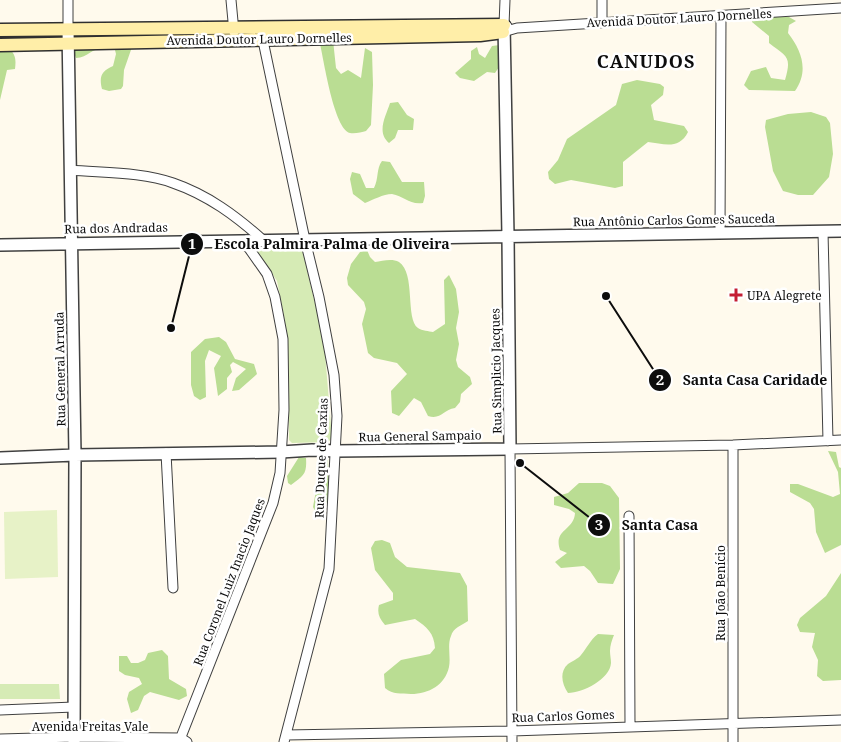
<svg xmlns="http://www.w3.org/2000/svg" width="841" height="742" font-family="'Noto Serif',serif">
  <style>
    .green { fill: #d6ebb5 }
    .forest { fill: #badd93 }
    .pitch { fill: #e7f2c7 }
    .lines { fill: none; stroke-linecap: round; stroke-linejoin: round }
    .minor-casing { stroke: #404040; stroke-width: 11 }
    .tertiary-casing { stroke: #404040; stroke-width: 14 }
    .secondary-casing { stroke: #2f2f2f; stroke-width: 15 }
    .minor { stroke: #fff; stroke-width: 9 }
    .tertiary { stroke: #fff; stroke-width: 11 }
    .secondary { stroke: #ffeea8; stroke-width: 12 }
    .poi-dot { fill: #c41e33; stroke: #fff; stroke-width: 2 }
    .labels { text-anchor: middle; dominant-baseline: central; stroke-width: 5; stroke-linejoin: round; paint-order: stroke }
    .street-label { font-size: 12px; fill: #0d0d0d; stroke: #fff }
    .poi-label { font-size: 12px; fill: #0d0d0d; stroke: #fff; text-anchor: start }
    .district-label { font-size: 18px; font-weight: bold; letter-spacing: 1px; fill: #0d0d0d; stroke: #fff }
    .leader { fill: none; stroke: #0d0d0d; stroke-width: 2 }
    .callout-dot { fill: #0d0d0d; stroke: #fff; stroke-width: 2 }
    .mark-label { font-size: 15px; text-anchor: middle; font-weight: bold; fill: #fff }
    .callout-label { font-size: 14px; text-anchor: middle; font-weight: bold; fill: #0d0d0d; stroke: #fff; stroke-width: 5; stroke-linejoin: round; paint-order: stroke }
  </style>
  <rect width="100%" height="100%" fill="#fffaed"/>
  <path class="green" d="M256 249H302L324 341 332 438 328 442 292 443 289 440 288 354 284 316 277 281Z
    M0 684H59L60 699H0Z"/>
  <path class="forest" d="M767 12 789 17 796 21 789 25 788 33C802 51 809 71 795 91L749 90 744 85 751 71 766 67 771 78 785 80C792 56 787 57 769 43V36L752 22V14Z
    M333 40 336 68 341 74 348 70 361 78 365 48 372 52 373 85 371 125 366 131C362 132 355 134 350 133 334 129 324 61 320 44Z
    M76 44 132 47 124 70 123 86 121 89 109 91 102 89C99 77 101 71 113 66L116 54 115 50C95 42 91 57 76 58L73 51Z
    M500 45 499 67 495 73 487 72 474 81 460 78 455 73 471 59V51L477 47 479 54 485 58 492 46Z
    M0 49H10C16 56 16 60 15 69L7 70 0 100Z
    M637 80 660 84 664 87 663 95 651 105 654 120 684 126 688 132C679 150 664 144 648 142L623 162V186L615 188 571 180 555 184 549 179 548 172 558 160 567 139 616 105 622 84Z
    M398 102 407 115 414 119 413 130H398L395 138 389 143C376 132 386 116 390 103Z
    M811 112 826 117 830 123 833 154 829 177 813 195H798L783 191 773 171 765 127 766 120 788 114Z
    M382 161 390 162 402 182H424L425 196 423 203C409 205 404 196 392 194 383 194 373 200 365 203L353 194 350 179 352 172 360 174 366 188H374C379 178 376 169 382 161Z
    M367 250 370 257 375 262C382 261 392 258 399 262 416 273 405 319 418 328 422 331 429 331 433 332L445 324 444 280 449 275 456 289 459 312 456 328 459 344 456 360 458 367 470 377 472 384 461 394 460 402 455 408C443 410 441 420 428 416L421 402 414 398 399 416 392 413 391 391 407 374 397 363 374 358 368 353 362 324 366 309 364 302 348 285 347 278 351 264 360 252Z
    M219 337 226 342 235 359 254 364 257 374 239 390 232 391 236 378 246 369 233 362 230 365 232 372 227 378V389L218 396 214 368 221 356 209 350 205 361 206 397 200 400 194 396 191 385V352L205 339Z
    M828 451 836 452 839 467 841 468V545L825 553 816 532 814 509 810 503 790 492V484H798L833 497 840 494 838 472Z
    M325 456 328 459 329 499 327 502 315 511 313 507 319 474V459L322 457Z
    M299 457 306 458C307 474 304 475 291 485L288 483 287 476Z
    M579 483H602L610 486 619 498 620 569 613 584 598 583 590 571 584 566 561 568 555 562 567 553 560 550C553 529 574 531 575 513L569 509 554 505V497L568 493Z
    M382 540 390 543 395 557 407 567 460 573 467 586 468 621C462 625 453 628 451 636 447 645 451 657 449 667 445 685 429 694 411 694 401 693 393 695 385 688L384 674 401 660 430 654 435 648C434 633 427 627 415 619L385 625C379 618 377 613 379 605L393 600V593L375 570 371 548 375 541Z
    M841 573V680L823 681 817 676 818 660 812 647 815 633 800 632 797 625 800 618 826 596Z
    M598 634 614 635C612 640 610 645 610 651 610 655 611 659 611 663 610 679 583 693 568 693 562 684 559 672 568 664 572 661 578 659 581 655 587 648 590 640 598 634Z
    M162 650 168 656 169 679 186 689 187 696 179 700 150 692 144 696 138 710 131 713 127 699 129 692 142 684 139 678 125 675 119 671V656H127L131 663H138L145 660 148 653Z"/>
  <path class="pitch" d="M57 510 58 577 5 579 4 512Z"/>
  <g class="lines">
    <defs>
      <path id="minor" d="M68 0V29
        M231 0 234 32
        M505 0 504 25 507 26
        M602 0V22
        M503 32 517 28 841 8
        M262 36 305 240 319 297 334 375 337 416 329 569 284 742
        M70 170C103 173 143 172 173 183 208 195 236 216 263 240
        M720 232 721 16
        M823 232 828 441
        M733 445V742
        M166 453 173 588
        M629 516 630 726
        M0 710 74 707
        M286 735 512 731 841 720
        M0 739 74 737 181 738 187 742
        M179 742 273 503 280 473 284 410 283 339 275 297 267 274 248 247 237 242
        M512 742 510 449 733 445 841 440"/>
      <path id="tertiary" d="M68 29 75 455 74 742
        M0 245 841 231
        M0 458 75 455 281 452 312 450 336 451 510 449 508 236 504 25"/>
      <path id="secondary" d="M0 30 504 25
        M0 45 480 35 503 32"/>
    </defs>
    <use href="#minor" class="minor-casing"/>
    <use href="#tertiary" class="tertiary-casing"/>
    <use href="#secondary" class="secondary-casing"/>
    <use href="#minor" class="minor"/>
    <use href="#tertiary" class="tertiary"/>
    <use href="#secondary" class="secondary"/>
  </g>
  <path class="poi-dot" d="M733.5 287.5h5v5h5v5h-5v5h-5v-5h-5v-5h5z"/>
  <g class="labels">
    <g class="street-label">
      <text transform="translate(679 18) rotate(-3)">Avenida Doutor Lauro Dornelles</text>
      <text transform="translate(259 39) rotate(-1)">Avenida Doutor Lauro Dornelles</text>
      <text transform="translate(674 220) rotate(-1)">Rua Antônio Carlos Gomes Sauceda</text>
      <text transform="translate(116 228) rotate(-1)">Rua dos Andradas</text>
      <text transform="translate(60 369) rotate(-91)">Rua General Arruda</text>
      <text transform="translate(496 371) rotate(-91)">Rua Simplicio Jacques</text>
      <text transform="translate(420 436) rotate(-1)">Rua General Sampaio</text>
      <text transform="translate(321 458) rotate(-88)">Rua Duque de Caxias</text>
      <text transform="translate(229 582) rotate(-69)">Rua Coronel Luiz Inacio Jaques</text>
      <text transform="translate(720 593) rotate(-90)">Rua João Benício</text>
      <text transform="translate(563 716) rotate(-2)">Rua Carlos Gomes</text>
      <text x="90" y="726">Avenida Freitas Vale</text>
    </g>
    <g class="poi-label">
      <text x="747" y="295">UPA Alegrete</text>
    </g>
    <g class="district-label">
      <text x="646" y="61">CANUDOS</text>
    </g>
  </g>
  <path class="leader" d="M171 328L192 244M606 296L660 380M520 463L599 525"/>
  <g class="callout-dot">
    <circle cx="171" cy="328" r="5"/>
    <circle cx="606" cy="296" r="5"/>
    <circle cx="520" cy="463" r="5"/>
    <circle cx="192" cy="244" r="12"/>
    <circle cx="660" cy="380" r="12"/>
    <circle cx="599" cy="525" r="12"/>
  </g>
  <g class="mark-label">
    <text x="192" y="249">1</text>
    <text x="660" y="385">2</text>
    <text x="599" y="530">3</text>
  </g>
  <g class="callout-label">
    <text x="332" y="249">Escola Palmira Palma de Oliveira</text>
    <text x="755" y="385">Santa Casa Caridade</text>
    <text x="660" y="530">Santa Casa</text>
  </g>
</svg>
